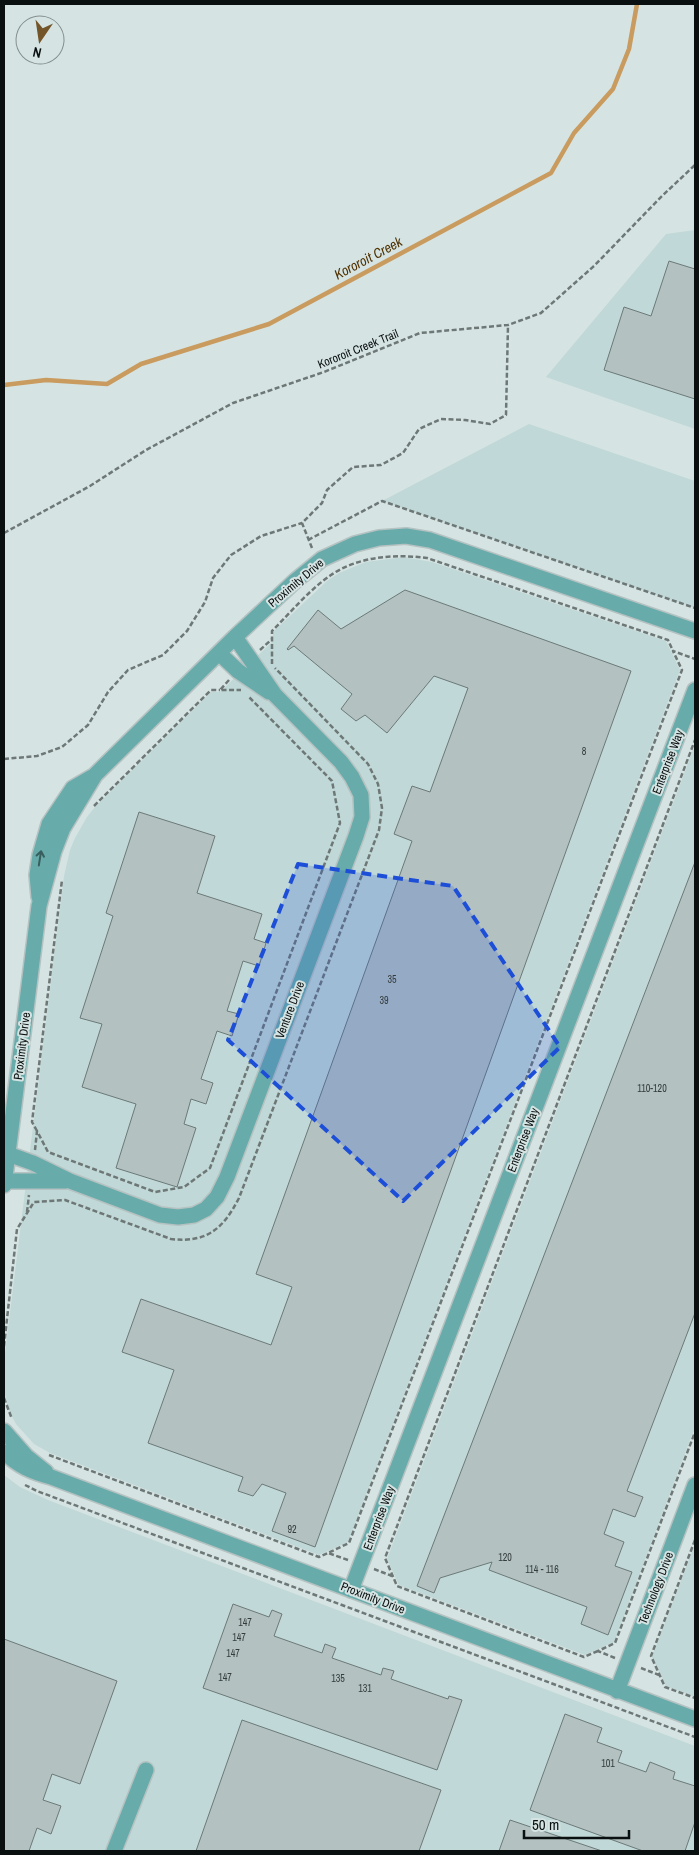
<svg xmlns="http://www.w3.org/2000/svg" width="699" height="1855" font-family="'Archivo Narrow',sans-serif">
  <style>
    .built { fill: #c0d8d7 }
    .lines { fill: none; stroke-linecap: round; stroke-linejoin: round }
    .stream { stroke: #c99b5f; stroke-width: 4.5 }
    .building { fill: #b3c1c1; stroke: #6c7979 }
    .street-casing { stroke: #b5c2c1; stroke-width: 18 }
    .path { stroke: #6d7776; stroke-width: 2.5; stroke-dasharray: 5 2.5; stroke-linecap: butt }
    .street { stroke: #67acab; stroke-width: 15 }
    .oneway { stroke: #385e5d }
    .marked { fill: #1d4ed8; fill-opacity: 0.2; stroke: #1d4ed8; stroke-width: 4; stroke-dasharray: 10 6; stroke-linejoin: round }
    .labels { text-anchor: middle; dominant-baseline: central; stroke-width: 4; stroke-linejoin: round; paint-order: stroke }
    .number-label { font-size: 10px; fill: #343c3c }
    .street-label { font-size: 12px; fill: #0a0f0f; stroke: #d5e4e3 }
    .water-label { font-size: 14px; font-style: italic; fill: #513200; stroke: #d5e4e3 }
  </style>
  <rect width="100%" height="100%" fill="#d5e4e3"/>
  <path class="built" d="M695 230V429L546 377 666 234Z
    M529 424 695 481V608L382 501Z
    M404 557 432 562 666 641 680 670 348 1542 319 1555 50 1453 34 1444 16 1424 9 1411 4 1390V1361L64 876 70 850 75 838 87 817 95 807 211 692H220L273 641V632L327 581 339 573 366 562Z
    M695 745V1427L614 1642 585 1655 399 1585 387 1559Z
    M4 1475 20 1487 48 1500 695 1746V1851H4Z
    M695 1544V1697L666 1686 652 1657Z"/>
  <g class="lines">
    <path class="stream" d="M4 385 46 380 107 384 141 364 269 324 551 173 574 133 613 89 629 49 637 4"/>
  </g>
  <path class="building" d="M669 261 695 269V399L604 370 624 307 651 316Z
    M405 590 631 671 315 1547 272 1531 286 1493 262 1484 253 1496 238 1491 243 1477 148 1443 174 1370 122 1352 141 1299 271 1345 292 1287 256 1274 412 841 394 834 412 786 430 792 468 688 434 676 387 733 365 715 356 721 341 709 352 694 294 646 288 650 287 649 318 610 341 629Z
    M139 812 215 836 197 893 262 914 254 939 266 943 259 966 243 961 227 1011 239 1014 232 1036 217 1031 201 1079 213 1083 206 1104 191 1099 184 1124 196 1128 177 1187 116 1168 136 1104 82 1087 102 1024 80 1018 113 916 106 913Z
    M695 862V1313L627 1491 643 1497 635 1517 613 1509 604 1534 624 1542 615 1566 632 1572 608 1635 581 1624 587 1607 489 1570 492 1562 440 1578 434 1593 417 1586Z
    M233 1604 269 1617 272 1610 282 1614 274 1636 322 1653 325 1644 336 1648 332 1658 381 1675 383 1668 394 1671 391 1679 448 1699 449 1696 462 1700 437 1770 203 1688Z
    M4 1639 117 1681 80 1784 52 1774 43 1800 61 1806 51 1834 37 1828 29 1851H4Z
    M565 1714 602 1728 597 1742 622 1751 618 1762 646 1772 650 1762 675 1772 673 1779 695 1786V1822L685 1851H643L530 1810Z
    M242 1720 441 1790 419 1851H196Z
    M510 1820 602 1851H499Z"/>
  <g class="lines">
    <defs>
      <path id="street" d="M219 653 238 671 269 692
        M39 897 37 875 40 855 49 824 73 788 92 777
        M8 1154 33 1163 70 1181 160 1215 178 1217 194 1215 206 1209 217 1197 227 1177 356 836 362 817 361 795 352 777 341 762 275 695 235 637
        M4 1181H66
        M4 1185 39 906 54 851 63 828 95 775 235 637 295 581 322 559 355 544 379 538 406 536 430 540 695 631
        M4 1431 26 1456 46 1472
        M4 1452C18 1466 32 1472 51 1477L695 1719
        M351 1590 695 690
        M617 1691 695 1485
        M114 1851 146 1770"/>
    </defs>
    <use href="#street" class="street-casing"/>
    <path class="path" d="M4 533 90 486 146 450 233 403 324 372 420 333 508 325 541 313 594 266 662 196 695 165
      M308 540 382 501 695 608
      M312 548 302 523 322 503 327 490 353 467 381 465 403 453 419 429 441 419 465 420 490 424 506 415 508 325
      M260 650 272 639
      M272 664V631C291 612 309 590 331 575 359 556 395 554 427 558L668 640 673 651
      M229 680 220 690H241
      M4 759 37 756 62 747 88 725 108 692 128 670 163 655 187 631 205 602 213 578 231 555 261 536 302 523
      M94 806 211 690H220
      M37 1131 32 1122 62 880
      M35 1150 37 1131 48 1152 155 1192 184 1187 210 1168 340 823 332 781 249 697
      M27 1212 29 1195
      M4 1346 17 1229 34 1202 65 1200 171 1239C207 1243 223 1229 239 1198L379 830 382 808 378 784 368 764 275 668
      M4 1398 12 1419
      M49 1455 319 1557 328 1553
      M25 1485 37 1491 695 1737
      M695 1540 651 1656 665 1687 695 1698
      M348 1560 328 1553 349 1543 682 670 673 651 695 659
      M374 1569 392 1576
      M598 1651 584 1657 397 1586 385 1558 695 740
      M615 1658 598 1651 615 1643 695 1432
      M641 1668 659 1675"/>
    <use href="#street" class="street"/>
  </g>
  <defs><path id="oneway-shaft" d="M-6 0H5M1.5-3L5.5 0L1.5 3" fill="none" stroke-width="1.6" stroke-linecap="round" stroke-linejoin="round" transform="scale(1.25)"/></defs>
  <use class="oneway" href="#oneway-shaft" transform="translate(40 858) rotate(-81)"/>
  <path class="marked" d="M298 864 453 886 560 1047 403 1201 228 1040Z"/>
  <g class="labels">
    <g class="number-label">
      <text x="584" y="751">8</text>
      <text x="392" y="979">35</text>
      <text x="384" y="1000">39</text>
      <text x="652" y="1088">110-120</text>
      <text x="292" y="1529">92</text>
      <text x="505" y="1557">120</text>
      <text x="542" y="1569">114 - 116</text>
      <text x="245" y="1622">147</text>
      <text x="239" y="1637">147</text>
      <text x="233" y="1653">147</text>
      <text x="225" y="1677">147</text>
      <text x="338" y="1678">135</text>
      <text x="365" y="1688">131</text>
      <text x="608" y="1763">101</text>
    </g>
    <g class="street-label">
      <text transform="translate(358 349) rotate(-22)">Kororoit Creek Trail</text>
      <text transform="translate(296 583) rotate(-40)">Proximity Drive</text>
      <text transform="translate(668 762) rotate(-69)">Enterprise Way</text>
      <text transform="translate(290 1010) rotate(-69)">Venture Drive</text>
      <text transform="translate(22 1046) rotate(-83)">Proximity Drive</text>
      <text transform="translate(523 1140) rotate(-69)">Enterprise Way</text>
      <text transform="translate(379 1518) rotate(-69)">Enterprise Way</text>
      <text transform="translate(656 1588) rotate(-69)">Technology Drive</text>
      <text transform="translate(373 1598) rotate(21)">Proximity Drive</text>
    </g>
    <g class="water-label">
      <text transform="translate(368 258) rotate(-28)">Kororoit Creek</text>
    </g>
  </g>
  <rect width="699" height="1855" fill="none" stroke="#0a0f0f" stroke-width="10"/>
  <g transform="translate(40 40) rotate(193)"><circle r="24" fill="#d5e4e3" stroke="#848f8e"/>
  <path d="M0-4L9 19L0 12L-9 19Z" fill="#74552a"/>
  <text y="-8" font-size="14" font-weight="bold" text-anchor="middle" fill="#0a0f0f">N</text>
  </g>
  <path d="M524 1830v8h105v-8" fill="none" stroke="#0a0f0f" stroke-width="2.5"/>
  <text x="532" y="1830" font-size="15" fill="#0a0f0f" stroke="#d5e4e3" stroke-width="4" paint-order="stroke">50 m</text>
</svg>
